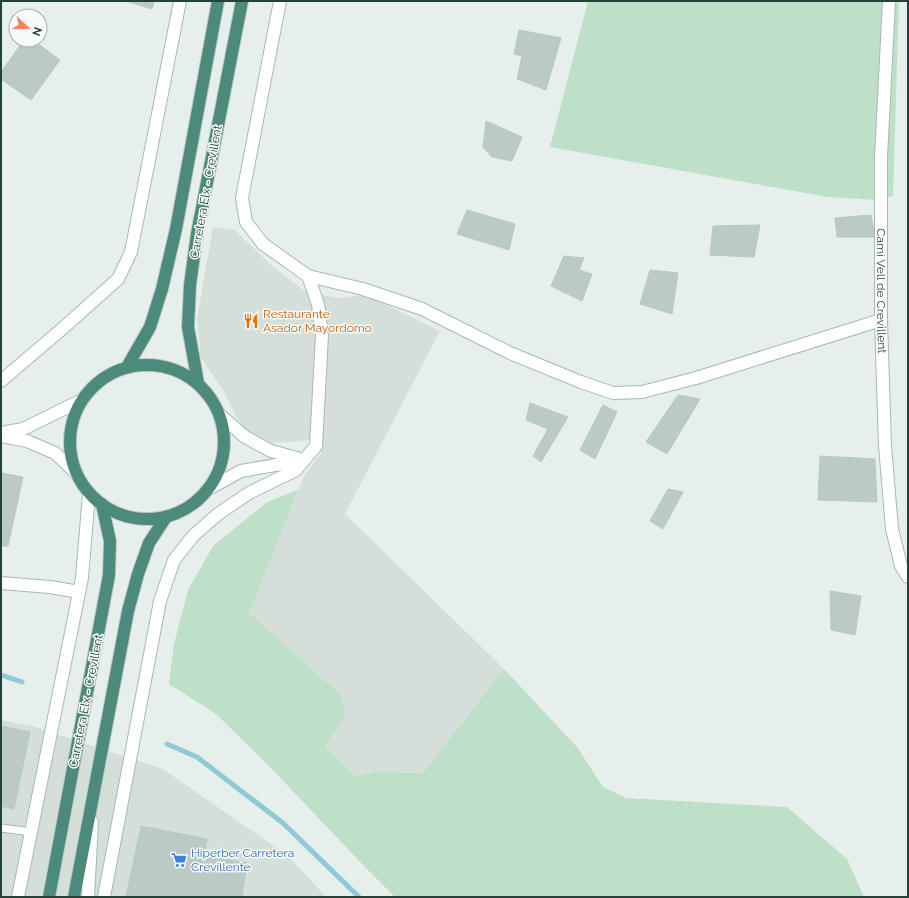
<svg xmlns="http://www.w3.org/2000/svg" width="909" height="898" font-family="Raleway,sans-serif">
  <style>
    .built { fill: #d4dfda }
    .green { fill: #bfe0c8 }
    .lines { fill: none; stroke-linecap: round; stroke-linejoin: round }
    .stream { stroke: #8ec9d4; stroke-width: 5 }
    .building { fill: #bbcac4; stroke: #b8c9c2 }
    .service-casing { stroke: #a8b8b2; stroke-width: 9 }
    .minor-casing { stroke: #a8b8b2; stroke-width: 14 }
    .tertiary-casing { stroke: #a8b8b2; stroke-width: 14 }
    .trunk-casing { stroke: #c2cac8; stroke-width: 14 }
    .service { stroke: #fff; stroke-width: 7 }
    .minor { stroke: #fff; stroke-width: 12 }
    .tertiary { stroke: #fff; stroke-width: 12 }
    .trunk { stroke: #4c8a7c; stroke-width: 12 }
    .labels { text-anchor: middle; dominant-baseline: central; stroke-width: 3; stroke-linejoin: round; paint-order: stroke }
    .street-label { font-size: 12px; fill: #24423a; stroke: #f7fbf9 }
    .food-label { font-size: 12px; fill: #c56008; stroke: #f7fbf9; text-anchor: start }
    .shop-label { font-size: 12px; fill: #366cbe; stroke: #f7fbf9; text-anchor: start }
  </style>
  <rect width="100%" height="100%" fill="#e6efeb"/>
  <path class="built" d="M213 227 235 230 272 266 306 292 339 298 366 295 440 331 345 514 504 669 423 773 376 772 356 776 325 747 345 715 341 695 248 613 303 478 321 453 323 438 294 442 264 443 249 435 237 418 223 390 201 358 197 319Z
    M1 720 32 726 163 769 288 856 326 897H1Z"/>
  <path class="green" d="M588 1H899L893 196 876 200 828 197 550 147Z
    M298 490 249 613 341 695 345 715 325 747 356 776 376 772 423 773 504 669 577 747 603 787 626 798 787 807 847 859 864 897H395L364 866 268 765 216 714 169 684 174 644 188 590 213 546 267 502Z"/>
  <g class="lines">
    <path class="stream" d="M1 675 22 682
      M167 744 197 757 283 823 359 897"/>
  </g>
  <path class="building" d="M126 1H154L152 9Z
    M519 30 561 38 546 90 517 79 522 56 514 54Z
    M24 40H33L60 60 31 100 1 79V72Z
    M486 121 522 137 512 161 492 157 483 147Z
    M467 210 515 224 509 250 457 234Z
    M871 215 875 237H837L835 218Z
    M760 225 754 257 710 255 713 226Z
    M564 256 584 258 579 270 592 274 582 301 551 286Z
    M650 270 678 273 672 314 640 304Z
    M678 395 700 399 667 454 646 442Z
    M530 403 568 417 541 462 533 456 548 429 526 420Z
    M603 405 617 412 595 459 580 450Z
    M820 456 875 459 877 502 818 500Z
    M1 473 23 477 8 546H1Z
    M668 489 683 492 663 529 650 521Z
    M830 591 861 596 855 635 831 630Z
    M1 726 30 732 14 809 1 806Z
    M141 826 207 839 204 856 247 863 242 897H126Z"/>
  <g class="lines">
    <defs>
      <path id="service" d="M1 828 32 832"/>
      <path id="minor" d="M308 276 363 289 422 309 510 353 581 382 613 393 642 392 696 378 881 320
        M1 583 50 587 79 592
        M18 897 82 578 89 494
        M88 897 92 822
        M104 897 160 601 174 560 193 536 218 514 249 493 296 470 304 460"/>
      <g id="tertiary">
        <path id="s1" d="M889 1 881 157V320L885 446 892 529 901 566 908 577"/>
        <path d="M1 381 62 329 118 279 131 252 180 1"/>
        <path d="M220 415 245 437 271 451 297 458"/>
        <path d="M1 433 23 429 82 400"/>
        <path d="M1 436 27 441 55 453 76 473"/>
        <path d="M210 488 241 471 304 460 316 446 322 335 318 304 308 276 263 244 246 222 242 198 280 1"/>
      </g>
      <path id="trunk" d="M70 442a77 77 0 1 1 154 0a77 77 0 1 1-154 0Z
        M127 367 150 327 162 289 176 229 218 1
        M198 383 188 327 190 285 197 234 242 1
        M49 897 109 575 110 541 102 504
        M74 897 128 611 138 574 149 543 166 517"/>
    </defs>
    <use href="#service" class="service-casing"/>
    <use href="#minor" class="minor-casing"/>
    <use href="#tertiary" class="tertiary-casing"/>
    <use href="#trunk" class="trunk-casing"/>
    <use href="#service" class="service"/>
    <use href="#minor" class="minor"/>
    <use href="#tertiary" class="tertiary"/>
    <use href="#trunk" class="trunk"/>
  </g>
  <defs>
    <symbol id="restaurant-bare" viewBox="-9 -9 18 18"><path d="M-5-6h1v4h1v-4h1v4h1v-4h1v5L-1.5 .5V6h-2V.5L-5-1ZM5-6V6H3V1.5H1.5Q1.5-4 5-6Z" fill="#e8710a" stroke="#f7fbf9" stroke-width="2.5" paint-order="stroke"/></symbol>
    <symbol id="supermarket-bare" viewBox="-9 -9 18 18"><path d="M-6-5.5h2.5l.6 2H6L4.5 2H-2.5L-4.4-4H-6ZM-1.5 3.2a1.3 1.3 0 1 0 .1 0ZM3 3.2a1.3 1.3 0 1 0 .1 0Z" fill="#3f7fe0" stroke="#f7fbf9" stroke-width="2.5" paint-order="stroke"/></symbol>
  </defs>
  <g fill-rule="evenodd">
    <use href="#restaurant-bare" x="240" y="310" width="22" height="22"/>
    <use href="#supermarket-bare" x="168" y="849" width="22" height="22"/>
  </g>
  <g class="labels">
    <g class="street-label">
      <text transform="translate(206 192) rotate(-80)">Carretera Elx - Crevillent</text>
      <text stroke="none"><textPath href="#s1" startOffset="290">Camí Vell de Crevillent</textPath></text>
      <text transform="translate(86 701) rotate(-79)">Carretera Elx - Crevillent</text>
    </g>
    <g class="food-label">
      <text x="263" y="314">Restaurante<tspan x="263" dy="14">Asador Mayordomo</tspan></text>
    </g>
    <g class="shop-label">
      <text x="191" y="853">Hiperber Carretera<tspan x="191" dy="14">Crevillente</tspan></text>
    </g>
  </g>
  <rect width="909" height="898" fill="none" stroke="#24423a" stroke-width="4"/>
  <g transform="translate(28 28) rotate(111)"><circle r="19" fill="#f7fbf9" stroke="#a3b1ad"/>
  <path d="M0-3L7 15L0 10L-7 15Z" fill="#f4845f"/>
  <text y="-6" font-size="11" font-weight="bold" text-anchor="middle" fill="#24423a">N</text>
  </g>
</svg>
